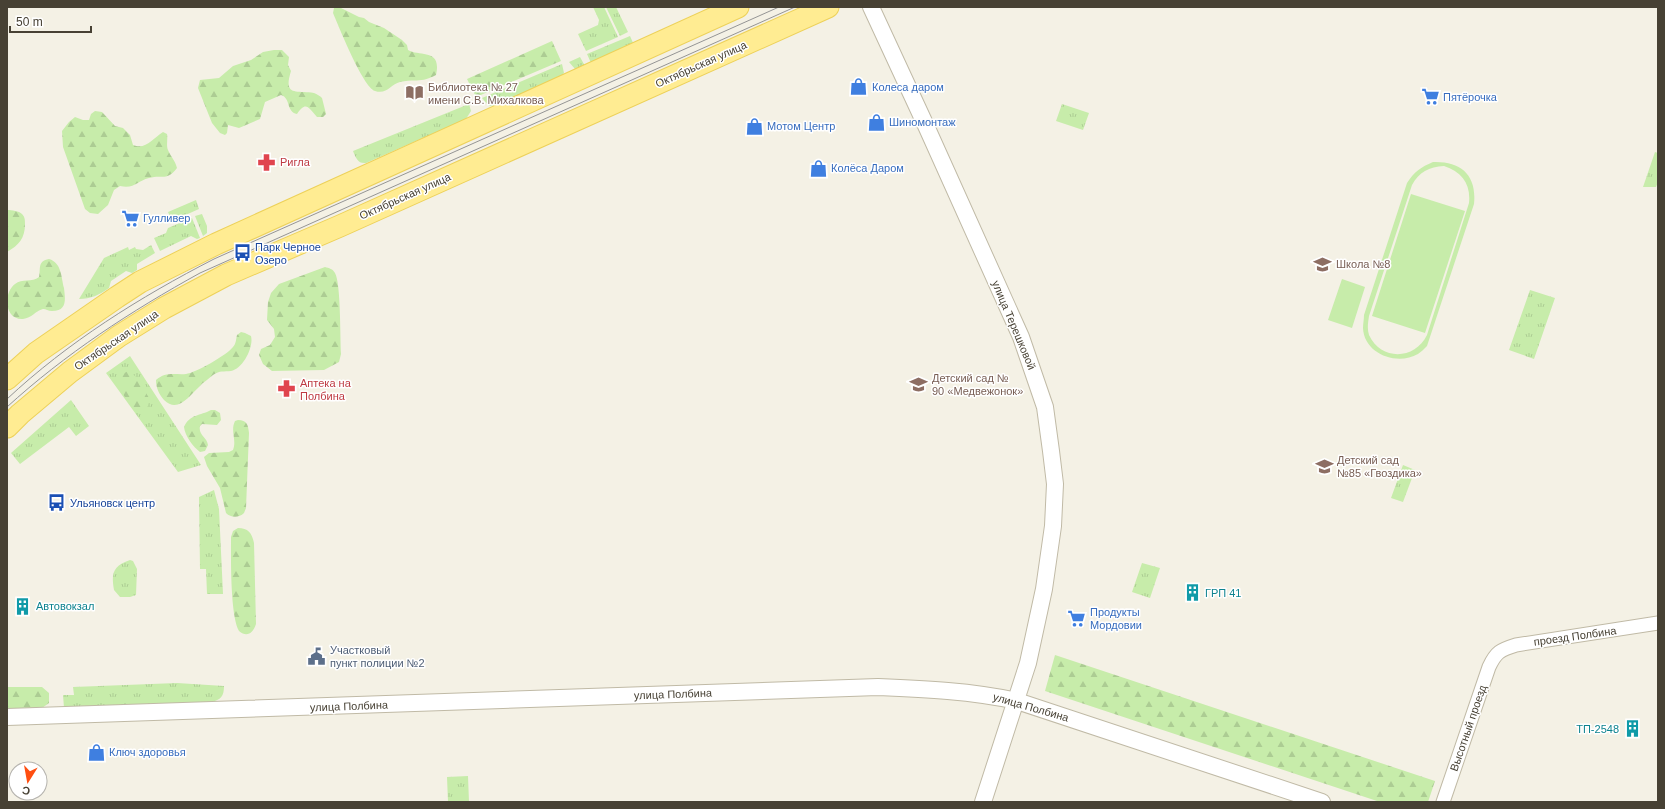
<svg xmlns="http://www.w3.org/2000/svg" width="1665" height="809" font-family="Helvetica,sans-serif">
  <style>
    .grass { fill: url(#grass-tufts) }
    .forest { fill: url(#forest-firs) }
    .pitch { fill: #c7ecaa; fill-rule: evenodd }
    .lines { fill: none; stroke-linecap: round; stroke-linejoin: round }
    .minor-casing { stroke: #c0baa6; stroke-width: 15 }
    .tertiary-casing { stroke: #c0baa6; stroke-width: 18 }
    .primary-casing { stroke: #edd159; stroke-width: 23 }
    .minor { stroke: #fff; stroke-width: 13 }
    .tertiary { stroke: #fff; stroke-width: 16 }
    .primary { stroke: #ffec92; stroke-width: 21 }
    .tram { stroke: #959595; stroke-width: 1 }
    .labels { text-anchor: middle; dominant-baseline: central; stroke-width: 3; stroke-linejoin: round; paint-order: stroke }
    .street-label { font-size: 11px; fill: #474134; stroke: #fff }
    .education-label { font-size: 11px; fill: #785e54; stroke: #fff; text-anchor: start }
    .shop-label { font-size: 11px; fill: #366cbe; stroke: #fff; text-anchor: start }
    .health-label { font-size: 11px; fill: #be3a42; stroke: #fff; text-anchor: start }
    .transit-label { font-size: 11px; fill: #164399; stroke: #fff; text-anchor: start }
    .culture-label { font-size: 11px; fill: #0d838f; stroke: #fff; text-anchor: start }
    .service-label { font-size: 11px; fill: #4e5e75; stroke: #fff; text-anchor: start }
  </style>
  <defs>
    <pattern id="grass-tufts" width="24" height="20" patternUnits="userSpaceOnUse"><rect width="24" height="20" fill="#c7ecaa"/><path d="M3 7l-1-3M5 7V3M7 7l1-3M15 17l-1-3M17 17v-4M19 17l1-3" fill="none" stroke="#accc93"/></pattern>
    <pattern id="forest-firs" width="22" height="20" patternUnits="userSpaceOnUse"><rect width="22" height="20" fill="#c7ecaa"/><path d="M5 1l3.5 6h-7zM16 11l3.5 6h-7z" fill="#accc93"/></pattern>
  </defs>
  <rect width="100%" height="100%" fill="#f4f1e5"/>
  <path class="grass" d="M593 7H604L618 37 586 51 578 34 598 25 599 20Z
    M606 7H616L628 32 620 36Z
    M630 36 634 45 591 63 587 54Z
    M580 57 585 66 575 69 569 62Z
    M562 64 564 73 560 77 495 106H489L482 98Z
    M469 104 471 111 466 119 366 163C358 164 356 158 353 151Z
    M1062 104 1089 113 1083 130 1056 121Z
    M1655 152 1658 153V182L1656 187H1643Z
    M196 200 199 209 172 221 168 212Z
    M202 214 207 226V233L203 236 195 216Z
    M192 218 200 238 197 239 191 236 160 251 154 238 166 233 168 228Z
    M151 245 155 253 137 264V270L132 273 126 271 111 281 109 288C99 295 91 299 79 299L104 258 128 247 129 250 135 247 136 249 143 250Z
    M1530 290 1555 298 1534 359 1509 350Z
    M130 356 201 465 178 472 106 373Z
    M71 400 89 426 76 436 69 427 20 464 11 453Z
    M1403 465 1415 470 1403 502 1391 498Z
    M214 490 219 509 223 594H207L206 569H200L199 497Z
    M130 560 133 561 137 569 136 595 130 597H120L114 590C111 573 113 566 130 560Z
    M1142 563 1160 568 1150 598 1132 592Z
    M177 683 224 686C224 696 221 700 211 702L64 708 63 695H74L73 687Z
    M468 776 469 802H448L447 777Z"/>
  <path class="forest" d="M339 7 359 17 364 18 369 22 384 28 402 40 407 45 408 50C420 57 442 48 436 75 420 84 415 78 400 82 391 84 387 95 375 91 363 87 339 27 333 13L334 8Z
    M552 41 561 61 476 97 467 79Z
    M274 50H282L289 57 288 65 291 71C283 97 296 90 314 93 317 94 320 96 322 98L326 114 323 117H317C308 107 306 101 297 114 286 112 291 98 281 95L265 102 260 119 239 128 228 125 227 133 225 135 220 133 212 123 198 88 200 80 219 78 233 66 251 60 263 52Z
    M95 111 102 112 115 126 123 128 130 135 133 145C146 150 152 139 163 132L167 134C168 139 166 145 168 150 171 157 175 160 177 168 166 182 163 174 149 178 137 181 135 189 120 186L114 190 108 205 98 214 90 213 85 209 63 147 62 131 69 122 75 117 83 120H89L91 114Z
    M7 210C12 210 19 211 22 214 25 217 25 220 25 224 25 238 19 245 7 252Z
    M49 259C62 263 61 277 64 288 65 298 68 311 52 311 48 311 46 309 43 309 35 311 32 318 23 319 4 320 3 293 15 284 22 278 32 283 39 277 41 269 37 261 49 259Z
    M325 267C329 268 333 269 335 273 341 283 340 339 341 354L339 362 324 370 272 371 263 364 259 355 261 349 270 345 275 337 274 329 267 320 268 302 271 293 279 284Z
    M241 332 245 333 251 336C254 347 243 369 231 371 224 372 220 370 213 375 209 379 203 382 199 387 190 395 178 414 164 400 159 394 156 388 156 380 166 371 175 375 186 374 195 373 227 355 233 347 236 344 236 339 237 335Z
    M128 371C139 376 143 388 149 398 150 406 144 414 136 409 128 405 116 385 119 376Z
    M211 410H215L220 413 221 420 217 425 202 424 200 426C198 435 207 437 208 445L205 451 200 452C193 447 185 436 184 427 190 414 200 416 211 410Z
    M238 420C247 420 248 425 249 433L246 508 244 513C239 518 231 518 226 513L220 488 207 466 204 457 209 453 229 452 233 450C237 440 230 431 235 421Z
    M238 528C248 528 252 533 254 543L256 624C253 633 247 638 239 631 230 615 231 557 231 537L233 531Z
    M1055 655 1435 781 1428 802H1380L1045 691Z
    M7 687H42L49 693V703L42 708 7 709Z"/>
  <path class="pitch" d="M1433 162C1461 161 1477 175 1474 204L1427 346C1424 349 1421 352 1418 354 1397 366 1364 354 1363 328 1363 324 1364 319 1364 315L1407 183C1414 172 1421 167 1433 162ZM1444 166C1462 172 1471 184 1469 203L1427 335C1415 360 1381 361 1369 335 1367 329 1368 323 1369 316L1412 185C1419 172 1429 167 1444 166Z
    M1411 194 1465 211 1425 333 1372 316Z
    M1342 279 1365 287 1352 328 1328 320Z"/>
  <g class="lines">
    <defs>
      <path id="minor" d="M1443 802 1489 667C1496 652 1500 650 1516 645L1658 623"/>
      <path id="tertiary" d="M871 7 927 128 1021 337 1045 407 1051 451 1055 484 1053 526 1044 589 1028 663 983 802
        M7 717 878 687C925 689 971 691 1017 701L1322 802"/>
      <path id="primary" d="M7 379 36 353 117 297 140 282 216 244 738 7
        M7 427 20 414 70 372 119 336 164 308 226 275 340 226 828 7"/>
    </defs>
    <use href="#minor" class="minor-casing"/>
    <use href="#tertiary" class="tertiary-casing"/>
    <use href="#primary" class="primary-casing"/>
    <use href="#minor" class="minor"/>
    <use href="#tertiary" class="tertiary"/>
    <use href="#primary" class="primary"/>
    <path class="tram" d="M7 399C68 342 140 297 214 259L779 7
      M7 407C65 354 131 311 200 273L795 7"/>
  </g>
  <defs>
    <symbol id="shop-bare" viewBox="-9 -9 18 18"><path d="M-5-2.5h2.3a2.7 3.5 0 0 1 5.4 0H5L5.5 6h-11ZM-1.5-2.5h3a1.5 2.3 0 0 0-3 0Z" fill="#3f7fe0" stroke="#fff" stroke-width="2.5" paint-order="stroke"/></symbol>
    <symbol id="library-bare" viewBox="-9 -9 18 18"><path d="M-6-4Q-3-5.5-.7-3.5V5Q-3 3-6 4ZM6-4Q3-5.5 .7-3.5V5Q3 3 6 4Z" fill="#8d6e63" stroke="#fff" stroke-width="2.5" paint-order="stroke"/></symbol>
    <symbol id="supermarket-bare" viewBox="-9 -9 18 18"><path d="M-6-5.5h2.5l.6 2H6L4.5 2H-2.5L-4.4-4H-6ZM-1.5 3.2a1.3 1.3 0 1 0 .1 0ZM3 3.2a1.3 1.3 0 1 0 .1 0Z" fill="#3f7fe0" stroke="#fff" stroke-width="2.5" paint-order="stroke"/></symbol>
    <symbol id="pharmacy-bare" viewBox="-9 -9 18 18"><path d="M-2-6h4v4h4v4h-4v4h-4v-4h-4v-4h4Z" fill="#e0444e" stroke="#fff" stroke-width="2.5" paint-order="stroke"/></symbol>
    <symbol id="bus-bare" viewBox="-9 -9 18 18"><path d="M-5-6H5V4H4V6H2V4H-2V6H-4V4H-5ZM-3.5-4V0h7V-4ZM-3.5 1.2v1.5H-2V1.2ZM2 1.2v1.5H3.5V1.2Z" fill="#1a4fb4" stroke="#fff" stroke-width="2.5" paint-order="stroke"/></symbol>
    <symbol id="school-bare" viewBox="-9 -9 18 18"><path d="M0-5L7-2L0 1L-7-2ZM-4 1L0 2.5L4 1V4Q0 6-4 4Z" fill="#8d6e63" stroke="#fff" stroke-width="2.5" paint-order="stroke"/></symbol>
    <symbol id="building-bare" viewBox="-9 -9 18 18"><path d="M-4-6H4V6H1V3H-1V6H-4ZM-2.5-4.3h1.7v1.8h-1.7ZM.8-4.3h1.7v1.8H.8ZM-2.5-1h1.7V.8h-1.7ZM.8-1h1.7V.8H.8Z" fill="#0f9aa8" stroke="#fff" stroke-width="2.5" paint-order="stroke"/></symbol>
    <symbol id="civic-bare" viewBox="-9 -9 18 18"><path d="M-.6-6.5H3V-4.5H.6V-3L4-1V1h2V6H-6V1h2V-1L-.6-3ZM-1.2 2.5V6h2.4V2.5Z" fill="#5c6f8a" stroke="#fff" stroke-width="2.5" paint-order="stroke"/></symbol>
  </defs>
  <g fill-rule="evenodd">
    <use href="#shop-bare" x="846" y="74" width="25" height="25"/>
    <use href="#library-bare" x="402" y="80" width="25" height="25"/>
    <use href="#supermarket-bare" x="1418" y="84" width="25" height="25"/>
    <use href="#shop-bare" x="864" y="110" width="25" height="25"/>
    <use href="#shop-bare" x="742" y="114" width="25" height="25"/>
    <use href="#pharmacy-bare" x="254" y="150" width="25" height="25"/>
    <use href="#shop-bare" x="806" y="156" width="25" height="25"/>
    <use href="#supermarket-bare" x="118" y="206" width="25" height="25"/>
    <use href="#bus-bare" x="230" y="240" width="25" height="25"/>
    <use href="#school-bare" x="1310" y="252" width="25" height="25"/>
    <use href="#school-bare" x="906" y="372" width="25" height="25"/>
    <use href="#pharmacy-bare" x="274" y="376" width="25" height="25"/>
    <use href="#school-bare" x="1312" y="454" width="25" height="25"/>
    <use href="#bus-bare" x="44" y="490" width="25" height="25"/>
    <use href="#building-bare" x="1180" y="580" width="25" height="25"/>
    <use href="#building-bare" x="10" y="594" width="25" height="25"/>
    <use href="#supermarket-bare" x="1064" y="606" width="25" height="25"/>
    <use href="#civic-bare" x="304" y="644" width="25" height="25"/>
    <use href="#building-bare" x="1620" y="716" width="25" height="25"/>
    <use href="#shop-bare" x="84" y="740" width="25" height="25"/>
  </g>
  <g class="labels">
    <g class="street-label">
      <text transform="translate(701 64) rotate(-24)">Октябрьская улица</text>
      <text transform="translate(405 196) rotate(-24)">Октябрьская улица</text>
      <text transform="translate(1014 325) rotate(67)">улица Терешковой</text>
      <text transform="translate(116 340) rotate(-34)">Октябрьская улица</text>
      <text transform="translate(1575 636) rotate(-8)">проезд Полбина</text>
      <text transform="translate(673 694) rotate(-2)">улица Полбина</text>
      <text transform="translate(349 706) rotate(-2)">улица Полбина</text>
      <text transform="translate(1031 707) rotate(16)">улица Полбина</text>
      <text transform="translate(1468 728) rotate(-71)">Высотный проезд</text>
    </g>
    <g class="education-label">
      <text x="428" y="87">Библиотека № 27<tspan x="428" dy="13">имени С.В. Михалкова</tspan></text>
      <text x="1336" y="264">Школа №8</text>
      <text x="932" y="378">Детский сад №<tspan x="932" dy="13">90 «Медвежонок»</tspan></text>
      <text x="1337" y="460">Детский сад<tspan x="1337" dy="13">№85 «Гвоздика»</tspan></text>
    </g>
    <g class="shop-label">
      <text x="872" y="87">Колеса даром</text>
      <text x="1443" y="97">Пятёрочка</text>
      <text x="889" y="122">Шиномонтаж</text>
      <text x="767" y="126">Мотом Центр</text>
      <text x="831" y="168">Колёса Даром</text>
      <text x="143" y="218">Гулливер</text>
      <text x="1090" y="612">Продукты<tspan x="1090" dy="13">Мордовии</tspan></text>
      <text x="109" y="752">Ключ здоровья</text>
    </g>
    <g class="health-label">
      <text x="280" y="162">Ригла</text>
      <text x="300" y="383">Аптека на<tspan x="300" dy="13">Полбина</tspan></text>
    </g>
    <g class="transit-label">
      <text x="255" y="247">Парк Черное<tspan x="255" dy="13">Озеро</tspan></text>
      <text x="70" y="503">Ульяновск центр</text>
    </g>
    <g class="culture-label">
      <text x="1205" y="593">ГРП 41</text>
      <text x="36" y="606">Автовокзал</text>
      <text x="1619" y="729" text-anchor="end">ТП-2548</text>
    </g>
    <g class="service-label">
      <text x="330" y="650">Участковый<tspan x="330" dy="13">пункт полиции №2</tspan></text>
    </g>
  </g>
  <rect width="1665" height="809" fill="none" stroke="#474134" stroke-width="16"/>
  <g transform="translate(28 781) rotate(191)"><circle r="19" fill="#ffffff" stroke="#b5b3ae"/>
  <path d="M0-3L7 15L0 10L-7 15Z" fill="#ff4e10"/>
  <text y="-6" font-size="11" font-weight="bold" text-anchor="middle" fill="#474134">С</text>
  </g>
  <path d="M10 26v6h81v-6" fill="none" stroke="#474134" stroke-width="2"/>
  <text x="16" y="26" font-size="12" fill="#474134" stroke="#ffffff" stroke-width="3" paint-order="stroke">50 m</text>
</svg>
